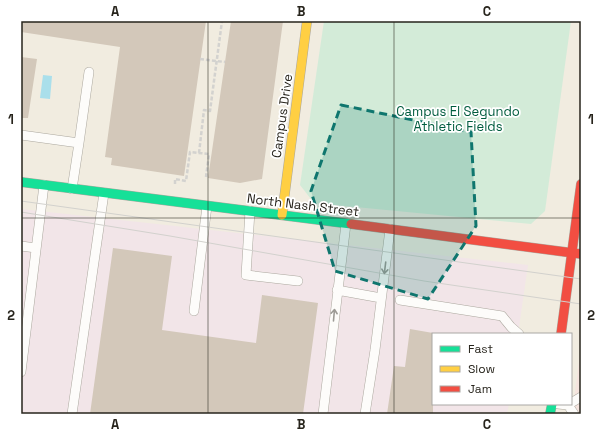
<svg xmlns="http://www.w3.org/2000/svg" width="602" height="435" font-family="'Space Grotesk',sans-serif">
  <style>
    .commercial { fill: #f5e4de }
    .industrial { fill: #f2e5e8 }
    .green { fill: #d3ebd8 }
    .water { fill: #aadfeb }
    .building { fill: #d3c8ba }
    .lines { fill: none; stroke-linecap: round; stroke-linejoin: round }
    .lane-casing { stroke: #aba79e; stroke-width: 10 }
    .fast-casing { stroke: #aba79e; stroke-width: 10 }
    .slow-casing { stroke: #aba79e; stroke-width: 10 }
    .jam-casing { stroke: #aba79e; stroke-width: 10 }
    .path { stroke: #d3d2cf; stroke-width: 2.5; stroke-dasharray: 4 2; stroke-linecap: butt }
    .lane { stroke: #fdfcfa; stroke-width: 9 }
    .fast { stroke: #16e098; stroke-width: 9 }
    .slow { stroke: #ffcf43; stroke-width: 9 }
    .jam { stroke: #f24e42; stroke-width: 9 }
    .tram { stroke: #d2d1cd; stroke-width: 1 }
    .path-bridge { stroke: #d3d2cf; stroke-width: 2.5; stroke-dasharray: 4 2; stroke-linecap: butt }
    .oneway { stroke: #9d9b96 }
    .marked { fill: #0f766e; fill-opacity: 0.2; stroke: #0f766e; stroke-width: 3; stroke-dasharray: 8 5; stroke-linejoin: round }
    .grid { fill: none; stroke: #27241c; stroke-width: 1; stroke-opacity: 0.55 }
    .labels { text-anchor: middle; dominant-baseline: central; stroke-width: 3.5; stroke-linejoin: round; paint-order: stroke }
    .park-label { font-size: 13px; fill: #005c3e; stroke: #fff }
    .street-label { font-size: 13px; fill: #27241c; stroke: #fff }
    .neatline { fill: none; stroke: #27241c; stroke-width: 1.5 }
    .grid-label { font-size: 13px; text-anchor: middle; font-weight: bold; fill: #27241c }
  </style>
  <rect width="100%" height="100%" fill="#f1ece0"/>
  <path class="commercial" d="M581 347V414H572Z"/>
  <path class="industrial" d="M21 209 528 265 518 334H433V404H509L507 414H21Z"/>
  <path class="green" d="M324 21H571L545 211 531 224 314 203 300 185Z"/>
  <path class="water" d="M43 75 52 76 50 99 40 98Z"/>
  <path class="building" d="M21 21H206L184 176 111 165 112 158 105 157 120 47 21 32Z
    M231 21H283L262 179 240 183 208 178Z
    M21 57 37 59 28 118H21Z
    M113 248 172 256 162 330 256 343 262 295 318 303 303 414H90Z
    M410 329 433 333V414H387L394 366 405 367Z"/>
  <g class="lines">
    <defs>
      <path id="lane" d="M21 135 79 143 72 189
        M79 143 89 72
        M250 211 246 275 298 281
        M21 246 36 248
        M337 290 381 298
        M400 300 502 316 511 327 519 334
        M194 311 207 206
        M21 372 44 185
        M571 403 581 397
        M558 404 568 405 570 404
        M568 405 574 414
        M72 414 104 193
        M323 414 346 224
        M365 414 375 350 390 229"/>
      <path id="fast" d="M21 182 351 224
        M550 414 552 404"/>
      <path id="slow" d="M282 215 307 21"/>
      <path id="jam" d="M351 224 581 254
        M561 334 581 184"/>
    </defs>
    <use href="#lane" class="lane-casing"/>
    <use href="#fast" class="fast-casing"/>
    <use href="#slow" class="slow-casing"/>
    <use href="#jam" class="jam-casing"/>
    <path class="path" d="M199 153 204 110 210 111 222 21
      M175 184V179L186 181 190 152 209 154 206 177"/>
    <use href="#lane" class="lane"/>
    <use href="#fast" class="fast"/>
    <use href="#slow" class="slow"/>
    <use href="#jam" class="jam"/>
    <path class="tram" d="M21 201 581 279
      M21 212 170 236 424 281 581 304"/>
    <path class="path-bridge" d="M200 59 225 62"/>
  </g>
  <defs><path id="oneway-shaft" d="M-6 0H5M1.5-3L5.5 0L1.5 3" fill="none" stroke-width="1.6" stroke-linecap="round" stroke-linejoin="round"/></defs>
  <g class="oneway">
    <use href="#oneway-shaft" transform="translate(385 268) rotate(97)"/>
    <use href="#oneway-shaft" transform="translate(334 315) rotate(-85)"/>
  </g>
  <path class="marked" d="M341 105 471 132 476 226 428 299 335 271 311 191Z"/>
  <path class="grid" d="M208 21V414M394 21V414M21 218H581"/>
  <g class="labels">
    <g class="park-label">
      <text x="458" y="111">Campus El Segundo<tspan x="458" dy="15">Athletic Fields</tspan></text>
    </g>
    <g class="street-label">
      <text transform="translate(282 116) rotate(-82)">Campus Drive</text>
      <text transform="translate(303 205) rotate(7)">North Nash Street</text>
    </g>
  </g>
  <rect width="602" height="435" fill="none" stroke="#ffffff" stroke-width="44"/>
  <rect x="432" y="333" width="140" height="72" fill="#ffffff" stroke="#a9a7a4"/>
  <rect x="440" y="346" width="20" height="6" fill="#16e098" stroke="#a9a7a4"/>
  <text x="468" y="353" font-size="12" fill="#27241c">Fast</text>
  <rect x="440" y="366" width="20" height="6" fill="#ffcf43" stroke="#a9a7a4"/>
  <text x="468" y="373" font-size="12" fill="#27241c">Slow</text>
  <rect x="440" y="386" width="20" height="6" fill="#f24e42" stroke="#a9a7a4"/>
  <text x="468" y="393" font-size="12" fill="#27241c">Jam</text>
  <rect x="22" y="22" width="558" height="391" class="neatline"/>
  <g class="grid-label">
    <text x="115" y="16">A</text>
    <text x="301" y="16">B</text>
    <text x="487" y="16">C</text>
    <text x="11" y="124">1</text>
    <text x="591" y="124">1</text>
    <text x="11" y="320">2</text>
    <text x="591" y="320">2</text>
    <text x="115" y="429">A</text>
    <text x="301" y="429">B</text>
    <text x="487" y="429">C</text>
  </g>
</svg>
